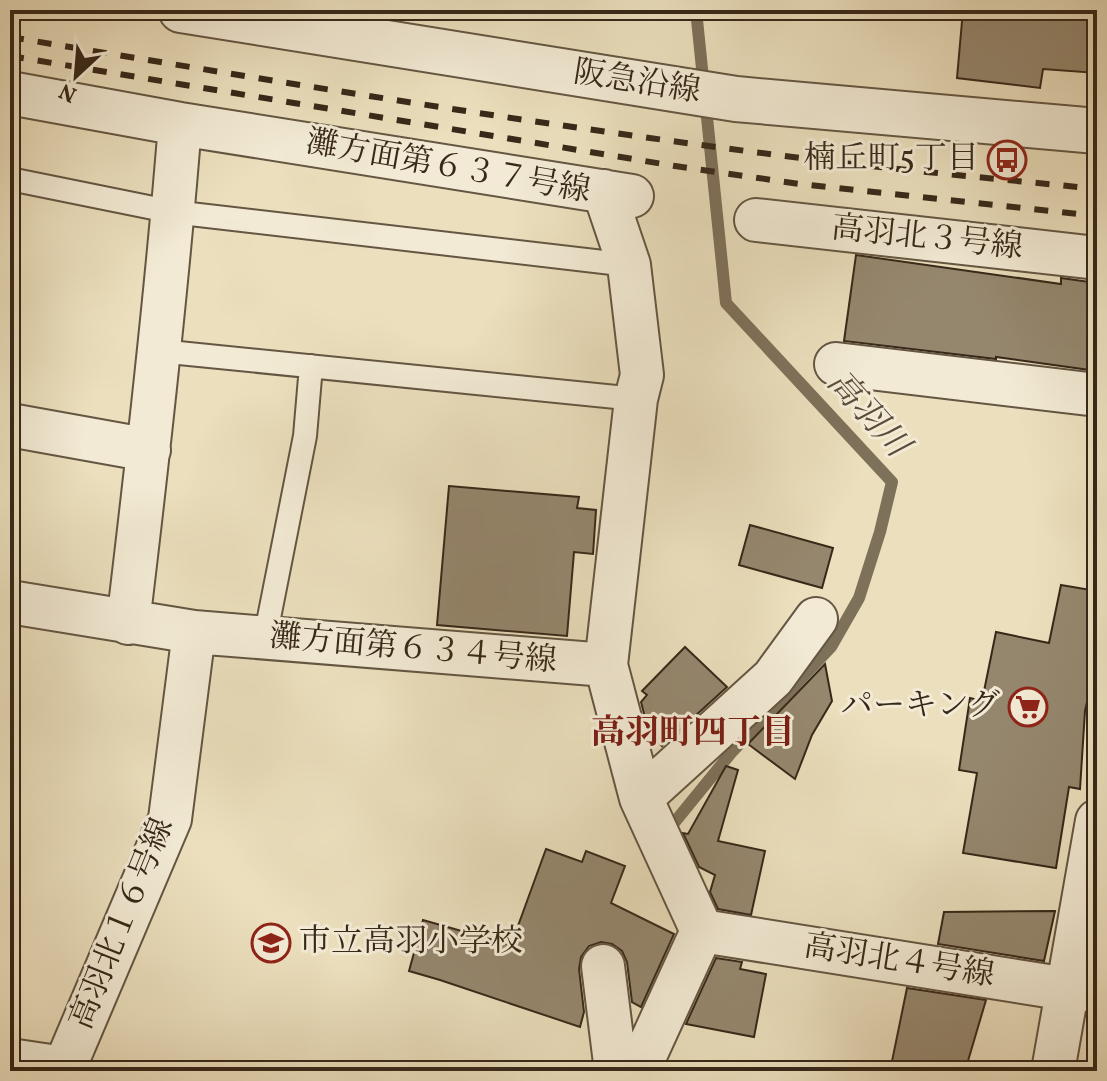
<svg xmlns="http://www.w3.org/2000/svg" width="1107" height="1081" font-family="Vollkorn,'Noto Serif JP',serif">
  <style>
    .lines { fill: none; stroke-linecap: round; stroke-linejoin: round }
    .stream { stroke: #7e715a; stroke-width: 12 }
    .building { fill: #95876e; stroke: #372819; stroke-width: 2 }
    .service-casing { stroke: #645642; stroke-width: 26 }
    .minor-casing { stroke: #645642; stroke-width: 46 }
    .tertiary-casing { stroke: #645642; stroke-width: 48 }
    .service { stroke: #f2ead4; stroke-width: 22 }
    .minor { stroke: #f2ead4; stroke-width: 42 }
    .tertiary { stroke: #f2ead4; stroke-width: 44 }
    .rail { stroke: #372819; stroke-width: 6; stroke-dasharray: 14 14; stroke-linecap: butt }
    .labels { text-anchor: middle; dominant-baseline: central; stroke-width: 6; stroke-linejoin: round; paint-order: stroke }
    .street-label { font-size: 32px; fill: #372819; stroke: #f2ead4 }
    .poi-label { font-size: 32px; fill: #372819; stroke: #f2ead4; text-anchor: end }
    .water-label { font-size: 34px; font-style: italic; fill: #5b4c39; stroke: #f2ead4 }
    .neighbourhood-label { font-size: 34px; font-weight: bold; fill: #7a1f14; stroke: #f2ead4 }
  </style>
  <rect width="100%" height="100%" fill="#ebdfbd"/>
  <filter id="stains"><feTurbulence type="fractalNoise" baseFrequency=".0025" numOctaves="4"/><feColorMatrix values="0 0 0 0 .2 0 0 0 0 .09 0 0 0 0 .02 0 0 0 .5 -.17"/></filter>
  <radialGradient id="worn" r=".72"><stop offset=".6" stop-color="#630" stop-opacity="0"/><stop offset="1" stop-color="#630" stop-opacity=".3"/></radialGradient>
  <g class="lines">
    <path class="stream" d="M665 834 731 753 831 647 859 598 880 532 892 482 726 303 696 10"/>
  </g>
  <path class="building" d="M963 10H1097V73L1043 69 1040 88 957 78Z
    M856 255 1061 284V278L1097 283V371L996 357V359L844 341Z
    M449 486 579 497 577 508 596 510 593 554 574 552 567 636 437 625Z
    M750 525 833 548 822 588 739 565Z
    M1061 585 1097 591V658L1085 711 1080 789 1069 787 1056 868 963 853 977 773 959 770 970 698 982 701 996 632 1049 643Z
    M685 647 727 687 662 746 649 733 641 702 647 695 642 691Z
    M825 664 832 701 812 735 795 779 748 744Z
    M726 766 738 770 718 841 765 851 751 915 718 909 710 892 715 875 699 867 683 833 688 834Z
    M546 849 582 862 586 851 625 866 611 903 674 934 641 1007 632 1002 627 962 622 951 612 944 601 942 589 946 581 957 579 969 584 1012 580 1027 440 980 409 971 423 920 511 945Z
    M1055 911 1044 961 938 944 944 912Z
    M716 958 742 962 740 969 766 974 754 1037 686 1024Z
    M907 988 986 1000 965 1071H890Z"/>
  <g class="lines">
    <defs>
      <path id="service" d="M10 179 173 212 629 265
        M159 351 636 399
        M265 638 305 436 311 366"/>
      <path id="minor" d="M10 93 180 124 632 196
        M604 191 629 265 642 375 636 399 606 665 641 798 702 931 638 1071
        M756 220 1097 258
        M836 364 1097 395
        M10 425 149 450
        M10 602 194 632 606 665
        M128 623C148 457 167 290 180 124
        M641 798 773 678 816 619
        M702 931 1067 989 1097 990
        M603 966 616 1071
        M10 1060 64 1068
        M63 1071 170 819 194 632
        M1053 1071 1097 821"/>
      <path id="tertiary" d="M181 10 736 99 1097 131"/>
    </defs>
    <use href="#service" class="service-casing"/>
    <use href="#minor" class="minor-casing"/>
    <use href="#tertiary" class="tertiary-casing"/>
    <use href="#service" class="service"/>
    <use href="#minor" class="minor"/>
    <use href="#tertiary" class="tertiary"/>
    <path class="rail" d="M10 37C273 81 537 125 801 158 900 170 999 179 1097 189
      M10 56 675 166 800 184 1097 216"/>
  </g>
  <defs>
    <symbol id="bus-ring" viewBox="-11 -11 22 22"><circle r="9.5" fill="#f2ead4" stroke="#8f2418" stroke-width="1.5"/><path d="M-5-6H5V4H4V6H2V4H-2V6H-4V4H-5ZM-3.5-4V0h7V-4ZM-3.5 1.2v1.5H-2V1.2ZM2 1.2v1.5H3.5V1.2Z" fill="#8f2418"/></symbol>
    <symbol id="supermarket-ring" viewBox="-11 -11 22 22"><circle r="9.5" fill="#f2ead4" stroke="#8f2418" stroke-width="1.5"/><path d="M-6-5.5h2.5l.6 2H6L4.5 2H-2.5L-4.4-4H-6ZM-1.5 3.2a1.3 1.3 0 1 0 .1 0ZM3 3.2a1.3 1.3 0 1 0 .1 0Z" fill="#8f2418"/></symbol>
    <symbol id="school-ring" viewBox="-11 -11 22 22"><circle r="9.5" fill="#f2ead4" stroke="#8f2418" stroke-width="1.5"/><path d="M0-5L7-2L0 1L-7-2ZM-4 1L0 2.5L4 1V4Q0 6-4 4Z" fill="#8f2418"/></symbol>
  </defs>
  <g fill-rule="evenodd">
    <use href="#bus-ring" x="985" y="138" width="44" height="44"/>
    <use href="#supermarket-ring" x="1006" y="685" width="44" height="44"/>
    <use href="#school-ring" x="249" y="921" width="44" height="44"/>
  </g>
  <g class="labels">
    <g class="street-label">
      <text transform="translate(637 83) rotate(9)">阪急沿線</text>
      <text transform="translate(448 168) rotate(10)">灘方面第６３７号線</text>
      <text transform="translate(927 239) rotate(6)">高羽北３号線</text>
      <text transform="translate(413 650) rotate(5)">灘方面第６３４号線</text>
      <text transform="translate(123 924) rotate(-68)">高羽北１６号線</text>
      <text transform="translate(899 962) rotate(9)">高羽北４号線</text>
    </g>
    <g class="poi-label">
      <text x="979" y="160">楠丘町5丁目</text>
      <text x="1000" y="707">パーキング</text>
      <text x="299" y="943" text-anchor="start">市立高羽小学校</text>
    </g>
    <g class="water-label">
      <text transform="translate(867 415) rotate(48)">高羽川</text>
    </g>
    <g class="neighbourhood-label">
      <text x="693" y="734">高羽町四丁目</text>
    </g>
  </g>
  <rect width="1107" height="1081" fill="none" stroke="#ebdfbd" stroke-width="40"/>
  <rect x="12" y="12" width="1083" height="1057" fill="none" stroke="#372819" stroke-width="4"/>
  <rect x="20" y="20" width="1067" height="1041" fill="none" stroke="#372819" stroke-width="2"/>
  <g transform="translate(76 76) rotate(206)" stroke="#f2ead4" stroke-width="6" paint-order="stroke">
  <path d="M0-6L14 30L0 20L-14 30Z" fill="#372819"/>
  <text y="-12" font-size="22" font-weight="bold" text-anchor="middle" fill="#372819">N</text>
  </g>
  <rect width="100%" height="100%" filter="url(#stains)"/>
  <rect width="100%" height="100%" fill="url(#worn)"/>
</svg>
